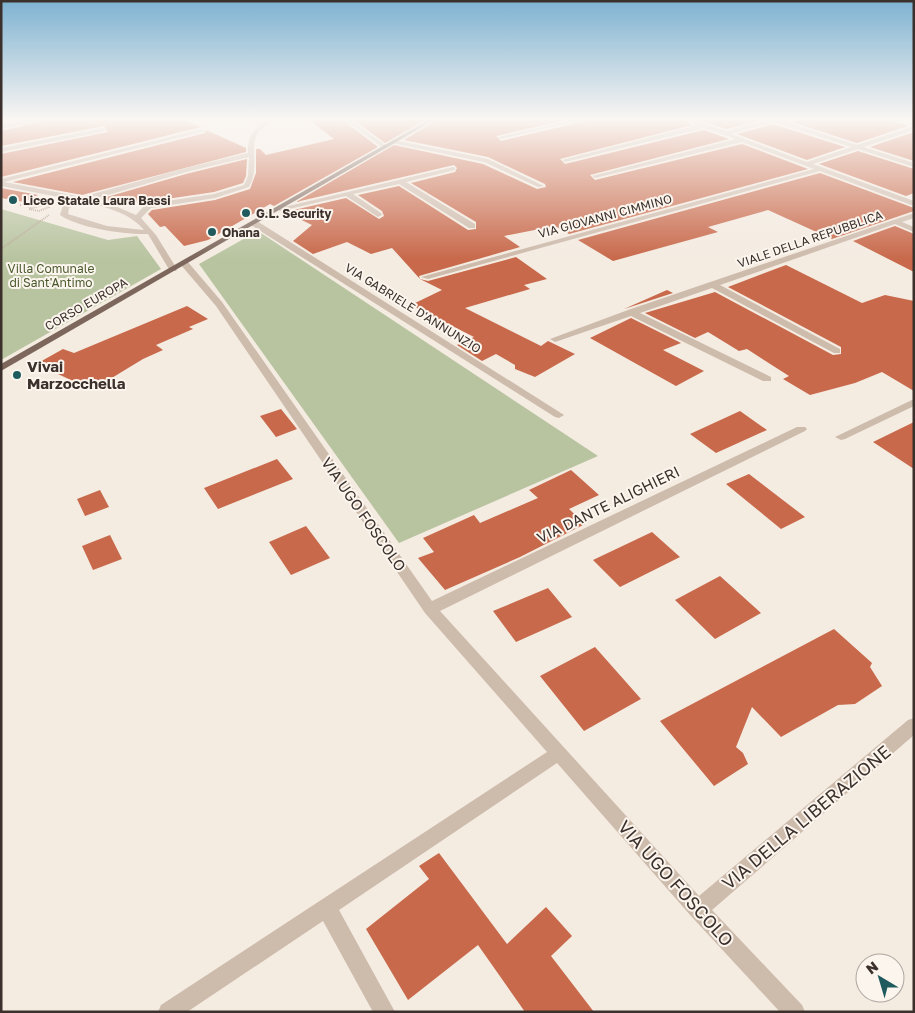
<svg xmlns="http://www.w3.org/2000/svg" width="915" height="1013" font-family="'Golos Text',sans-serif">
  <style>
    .green { fill: #b8c4a0 }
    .building { fill: #c8694b }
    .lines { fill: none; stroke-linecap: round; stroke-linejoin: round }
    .path { stroke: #b9a596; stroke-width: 2; stroke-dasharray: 1 1; stroke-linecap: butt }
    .minor { fill: #cdbbac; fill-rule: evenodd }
    .major { fill: #7d675c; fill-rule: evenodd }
    .poi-dot { fill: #1f5a5e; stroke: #fbf5ee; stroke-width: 2 }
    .labels { text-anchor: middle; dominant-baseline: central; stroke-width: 4; stroke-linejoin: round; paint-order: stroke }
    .far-poi-label { font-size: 12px; font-weight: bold; fill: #3b302b; stroke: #fbf5ee; text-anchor: start }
    .far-street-label { font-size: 12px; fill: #3b302b; stroke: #fbf5ee }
    .far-park-label { font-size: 12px; fill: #4a5a2e; stroke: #fbf5ee }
    .poi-label { font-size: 15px; font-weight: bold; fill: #3b302b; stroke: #fbf5ee; text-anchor: start }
    .street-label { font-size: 15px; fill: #3b302b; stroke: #fbf5ee }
    .near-street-label { font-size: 18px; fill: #3b302b; stroke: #fbf5ee }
  </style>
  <rect width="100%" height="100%" fill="#f4ebe1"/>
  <path class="green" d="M1 209 108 240 137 236 161 269 1 360Z
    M258 231 598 456 399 543 199 264Z"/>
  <path class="building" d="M55 118H178L201 127 1 177V154L108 132 104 126 1 146V131Z
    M307 118H340L378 147 274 206 270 204 208 240 184 246 165 226 160 227 148 214 152 210 215 200 250 189 256 173V149H260L266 155 334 139Z
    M351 118H429L385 143Z
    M440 118H575L496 136 501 141 590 120 592 118H679L692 125 560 159 565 164 704 130 729 139 590 175 595 180 742 144 808 169 569 234 555 226 504 236 520 247 419 276 420 279 428 281 516 257 547 279 524 285 530 289 465 308 541 346 548 341 575 354 535 377 515 369V365L496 354 482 361 457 345 474 337 411 305 442 290 420 279 392 248 371 254 347 242 313 254 293 241 312 225 285 212 346 198 379 219 384 216 382 211 358 195 399 186 468 230 476 229V222L411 183 455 172 457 168 454 165 296 202 394 145 483 164 537 189 546 187 545 184 488 157 404 140Z
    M692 118H770L726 129Z
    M807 118H881L908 126 857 143 792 122Z
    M774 124 779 126 845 147 807 160 737 134Z
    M206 130 246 148V152L82 195 13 182 205 133Z
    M914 132V161L870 147Z
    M858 151 914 169V193L906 196 819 164Z
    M247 159 246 176 243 183 214 192 146 202 141 206 132 197 115 202 100 199 186 174Z
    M820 173 914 208V211L832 239 768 210 708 227 718 232 613 261 578 240Z
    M1 188 38 195 24 202 1 198Z
    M895 226 914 234V272L853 241Z
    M786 265 862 303 885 295 914 301V391L882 372 855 383 810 395 783 379 789 376 747 349 739 351 708 332 695 338 645 313 715 292 833 355 841 354V347L728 287Z
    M667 290 673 293 624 309Z
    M187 306 208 319 189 327 193 329 156 345 163 350 143 359 92 390 58 374 61 372 38 363 63 349 74 353Z
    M631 318 681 343 663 350 704 371 676 386 590 338Z
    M281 409 297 429 276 437 260 416Z
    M740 411 767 430 716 453 690 434Z
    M914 422V469L873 442Z
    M277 459 293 479 218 509 204 488Z
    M571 470 599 495 569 509 585 524 520 557 445 590 418 558 434 552 423 538 474 515 480 523 538 498 529 490Z
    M749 474 805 517 781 529 726 484Z
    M100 490 109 507 85 516 77 499Z
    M306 526 330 558 291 575 269 542Z
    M652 532 680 557 620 587 593 560Z
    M110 535 122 559 93 570 82 546Z
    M720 576 761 613 715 639 675 600Z
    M548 588 572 617 516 642 493 611Z
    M834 629 872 663 870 667 882 686 855 704 838 705 781 737 752 707 736 747 743 753 748 764 714 786 660 721Z
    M595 647 641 699 584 731 540 676Z
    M439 853 507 944 546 907 572 936 551 956 594 1012H525L478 945 408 1000 366 929 429 879 419 866Z"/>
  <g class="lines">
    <path class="path" d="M46 204 49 207 39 211 29 209Z
      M20 205 31 207
      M1 249 49 215"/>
    <path class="minor" d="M43 118H53L1 129V125Z
      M271 118H277C271 123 263 126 258 133 249 146 260 168 249 187L215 198 151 208 141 218 156 235 177 269 176 271H170L148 234C126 235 78 228 60 215L63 205 75 200 1 186V179L202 129 205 131 4 182 82 197 182 169 248 153C247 135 256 126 271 118ZM249 157 248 176 244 185 214 194 146 204 136 215 115 206 91 200 186 172ZM83 202C105 207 129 212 144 230L107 226 68 214 69 208Z
      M342 118H348L388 147 383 148Z
      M581 118H590L501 139 498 137Z
      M681 118H688L726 131 776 118H784L780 120 857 145 914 126V130L864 147 914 163V167L858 149 813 164 914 201V206L820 171 428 279 421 277 814 169 742 142 595 178 592 176 736 139 704 128 565 162 562 160 698 125ZM774 122 851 147 807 162 731 134Z
      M104 128 106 131 1 152V148Z
      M394 140 488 159 544 186 538 187 484 162 392 143Z
      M453 167 455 168V170L406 182 475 224V228H469L399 184 353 194 381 213 382 215 378 217 346 196 280 211 276 209Z
      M914 213V218L902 222 914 227V232L895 224 720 285 840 349V353H834L712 288 640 313 771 377V381H763L631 316 558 341 555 342 550 339 628 310Z
      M251 221H257L564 415 559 418 555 417 251 225Z
      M181 261H187L222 302 432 601 797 427H805L807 429 805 431 440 611 699 896 908 720 914 718V735L712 910 802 1005 805 1012H780L691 916 557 763 339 910 395 1012H373L323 921 187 1012H158L161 1005 547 752 425 613 216 306 181 265Z
      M914 399V406L845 439 841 440 835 437Z"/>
    <path class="major" d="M432 118H438L1 371V364Z"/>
  </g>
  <linearGradient id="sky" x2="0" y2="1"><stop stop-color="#7eb2d2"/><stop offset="0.46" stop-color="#faf6f2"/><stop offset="1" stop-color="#faf6f2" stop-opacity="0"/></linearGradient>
  <rect width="915" height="259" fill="url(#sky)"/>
  <g class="poi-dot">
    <circle cx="13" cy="200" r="5"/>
    <circle cx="246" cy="213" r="5"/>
    <circle cx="212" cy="232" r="5"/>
    <circle cx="17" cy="375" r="5"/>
  </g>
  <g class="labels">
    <g class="far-poi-label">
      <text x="23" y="200">Liceo Statale Laura Bassi</text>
      <text x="256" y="213">G.L. Security</text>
      <text x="222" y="232">Ohana</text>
    </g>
    <g class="far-street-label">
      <text transform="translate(605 216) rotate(-15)">VIA GIOVANNI CIMMINO</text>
      <text transform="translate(810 239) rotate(-19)">VIALE DELLA REPUBBLICA</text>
      <text transform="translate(86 304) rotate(-30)">CORSO EUROPA</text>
      <text transform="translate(413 308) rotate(32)">VIA GABRIELE D'ANNUNZIO</text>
    </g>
    <g class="far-park-label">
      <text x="51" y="268">Villa Comunale<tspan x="51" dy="14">di Sant'Antimo</tspan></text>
    </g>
    <g class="poi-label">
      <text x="27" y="366">Vivai<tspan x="27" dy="17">Marzocchella</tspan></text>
    </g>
    <g class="street-label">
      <text transform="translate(608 504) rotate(-26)">VIA DANTE ALIGHIERI</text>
      <text transform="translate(364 514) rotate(55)">VIA UGO FOSCOLO</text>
    </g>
    <g class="near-street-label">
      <text transform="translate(806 817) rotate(-40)">VIA DELLA LIBERAZIONE</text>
      <text transform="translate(676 883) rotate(48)">VIA UGO FOSCOLO</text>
    </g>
  </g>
  <rect width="915" height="1013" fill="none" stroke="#3b302b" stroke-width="5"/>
  <g transform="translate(880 978) rotate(322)"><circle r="24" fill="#fbf5ee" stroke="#aea6a0"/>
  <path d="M0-4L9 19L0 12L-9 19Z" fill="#1f5a5e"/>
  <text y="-8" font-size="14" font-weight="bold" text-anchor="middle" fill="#3b302b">N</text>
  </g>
</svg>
